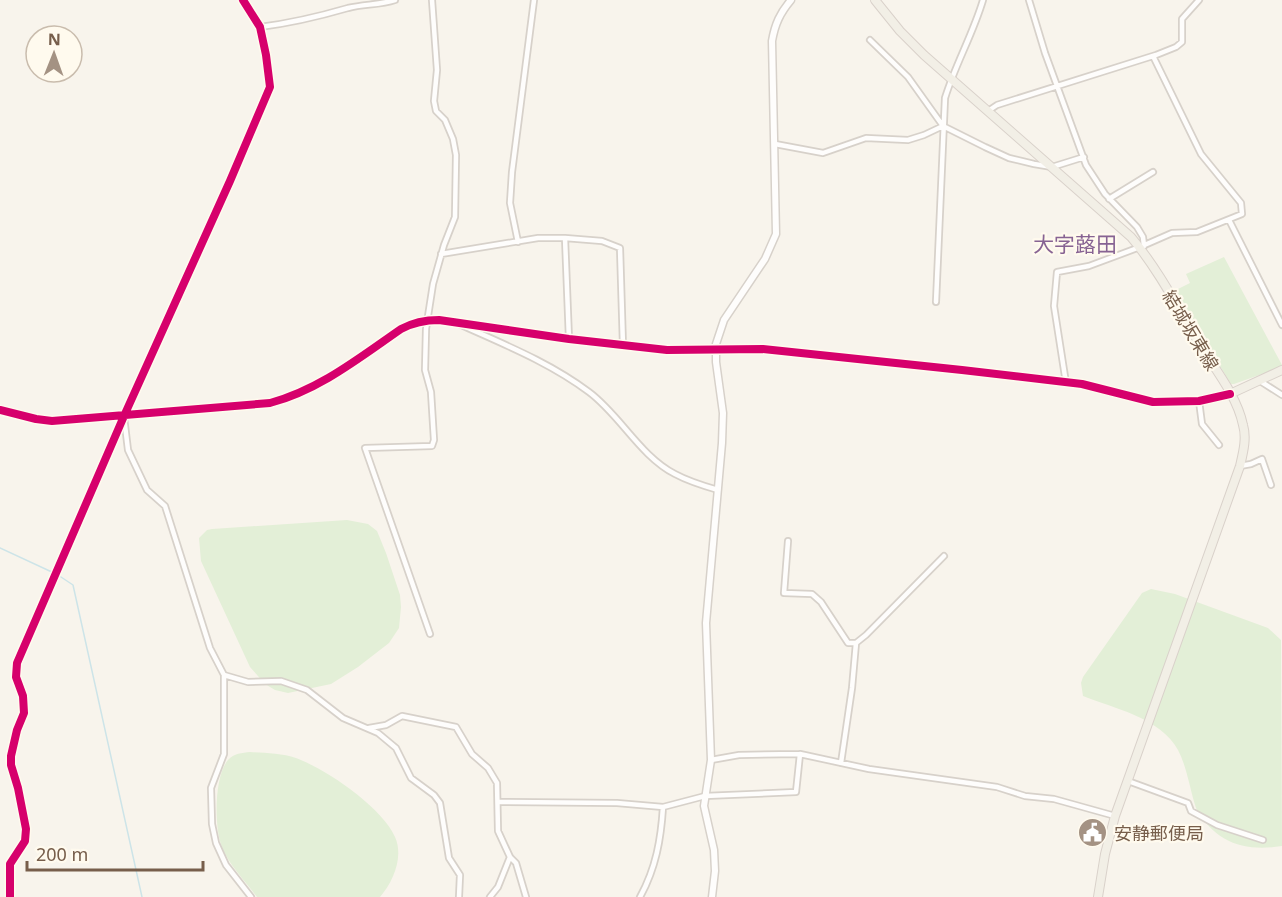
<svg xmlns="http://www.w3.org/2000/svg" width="1282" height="897" font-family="'Noto Sans','Noto Sans JP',sans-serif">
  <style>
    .green { fill: #e3efd7 }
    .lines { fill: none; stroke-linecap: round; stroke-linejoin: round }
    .stream { stroke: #cde4e8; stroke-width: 1.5 }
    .minor-casing { stroke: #d7d1ca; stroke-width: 8 }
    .tertiary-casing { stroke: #d7d1ca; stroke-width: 9 }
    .primary-casing { stroke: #d9d1ca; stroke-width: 10 }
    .minor { stroke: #fefdfc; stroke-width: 4.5 }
    .tertiary { stroke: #fefdfc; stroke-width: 6 }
    .primary { stroke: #f2efe6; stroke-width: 8 }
    .cycleway-casing { stroke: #fffaee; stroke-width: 11 }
    .cycleway { stroke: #d6006c; stroke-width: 8 }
    .labels { text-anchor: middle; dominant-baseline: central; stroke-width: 4.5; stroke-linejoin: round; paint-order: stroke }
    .street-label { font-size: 18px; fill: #775e4b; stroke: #fffaee }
    .poi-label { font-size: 18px; fill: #775e4b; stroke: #fffaee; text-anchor: start }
    .quarter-label { font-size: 21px; fill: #876393; stroke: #fffaee }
  </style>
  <rect width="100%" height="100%" fill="#f8f4ec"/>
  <path class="green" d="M1224 257 1282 365V367L1234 384H1231L1174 291 1190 283 1186 274Z
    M347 520 368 524 377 531 386 553 400 595 401 607 399 628 389 643 358 667 331 684 288 693 275 690 265 684 250 667 201 561 199 538 207 530 212 529Z
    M1151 589 1175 594 1268 628 1281 640 1282 846C1245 852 1215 843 1196 808 1190 790 1187 767 1178 750 1161 718 1113 708 1083 696L1081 683 1083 677 1142 593Z
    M250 752C264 753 282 753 296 758 326 769 382 807 395 837 404 857 393 882 380 897H257C246 882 229 865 222 847 214 828 214 776 228 760 234 753 242 753 250 752Z"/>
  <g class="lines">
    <path class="stream" d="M0 548 54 573
      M58 575 73 585 142 897"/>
    <defs>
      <path id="minor" d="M1029 0 1045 53 1086 165 1105 194 1137 227 1143 237 1144 246
        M260 27C292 23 317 17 348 8 364 4 380 5 395 0
        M870 40 908 77 943 126 985 147 1009 158 1034 164 1052 167 1084 157
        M988 111 997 105 1156 55 1176 47 1182 42V19L1199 0
        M775 144 823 153 866 138 908 140 924 135 943 126
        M1109 199 1153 172
        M1229 220 1282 325
        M565 238 602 241 620 248 623 346
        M518 242 510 203 512 172 534 0
        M441 254 538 238H565L569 339
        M936 302 945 98C955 65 973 34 983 0
        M459 324C503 344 549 362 589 392 620 415 640 456 675 474 688 481 704 486 718 490
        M1260 381 1282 395
        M1066 383 1054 306 1057 272 1089 266 1140 247 1172 233 1197 232 1242 214 1241 203 1201 154 1153 56
        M1199 401 1202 424 1219 445
        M124 417 128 450 147 490 165 506 210 648 224 675V754L211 788 212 824 216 843 226 865 251 897
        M1240 466 1251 464 1262 459 1271 485
        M788 541 784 593 812 594 821 602 848 643H856L866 635 944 556
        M430 634 365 448 432 446 434 440 431 392 425 370 426 329 433 284 444 245 455 217 456 155 453 139 445 120 436 111 434 101 437 70 432 0
        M224 675 248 682 281 681 307 690 343 718 378 733 396 748 411 778 434 795 440 803 449 858 460 875 459 897
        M369 728 386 725 402 716 456 727 472 754 488 768 497 783 498 831 510 857 516 863 526 897
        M711 760 739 755 800 754 869 769 997 787 1025 796 1054 799 1115 816
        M841 763 852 688 856 643
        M1128 781 1188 803 1191 811 1217 825 1263 840
        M498 802 617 803 663 807 705 796 796 792 800 754
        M10 897V864L25 841 26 829 18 788 11 765V756L17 730 24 713 23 696 16 677 17 663 124 416 230 181 270 87 266 55 260 27 243 0
        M490 897 498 887 510 857
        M640 897C656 868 661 839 663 807"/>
      <path id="tertiary" d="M0 410 36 419 52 421 270 403C319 390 359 358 401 329 414 322 425 320 439 320L569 339 667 350 763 349 962 370 1082 384 1153 402 1199 401 1230 394
        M712 897 715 871 714 850 704 806 711 760 706 623 722 443 723 413 716 362V344L724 320 765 259 776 234 772 41C775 24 780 13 791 0"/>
      <path id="primary" d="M875 0 900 31 924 55 1131 237C1158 269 1178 308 1200 345 1215 369 1237 396 1243 425 1247 438 1243 453 1240 466L1115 816 1105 854 1098 897
        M1230 394 1282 370"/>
    </defs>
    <use href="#minor" class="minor-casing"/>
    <use href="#tertiary" class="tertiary-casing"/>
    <use href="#primary" class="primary-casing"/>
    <use href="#minor" class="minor"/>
    <use href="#tertiary" class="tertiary"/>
    <use href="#primary" class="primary"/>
    <defs>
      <path id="cycleway" d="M0 410 36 419 52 421 270 403C319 390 359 358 401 329 414 322 425 320 439 320L569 339 667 350 763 349 962 370 1082 384 1153 402 1199 401 1230 394
        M10 897V864L25 841 26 829 18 788 11 765V756L17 730 24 713 23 696 16 677 17 663 124 416 230 181 270 87 266 55 260 27 243 0"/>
    </defs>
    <use href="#cycleway" class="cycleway-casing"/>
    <use href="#cycleway" class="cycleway"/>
  </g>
  <defs>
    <symbol id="civic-disc" viewBox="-11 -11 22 22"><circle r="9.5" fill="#a49283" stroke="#fffaee"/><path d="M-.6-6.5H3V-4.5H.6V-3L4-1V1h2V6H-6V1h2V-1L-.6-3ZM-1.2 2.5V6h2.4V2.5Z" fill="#fff"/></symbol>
  </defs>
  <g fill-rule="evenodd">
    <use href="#civic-disc" x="1076" y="816" width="33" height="33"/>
  </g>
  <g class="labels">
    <g class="street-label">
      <text transform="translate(1191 330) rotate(59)">結城坂東線</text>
    </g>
    <g class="poi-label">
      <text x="1114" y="833">安静郵便局</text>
    </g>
    <g class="quarter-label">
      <text x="1075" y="244">大字蕗田</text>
    </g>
  </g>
  <g transform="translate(54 54) rotate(1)"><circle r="28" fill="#fffaee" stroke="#c9bcad" stroke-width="1.5"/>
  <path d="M0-4.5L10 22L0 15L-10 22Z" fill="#a49283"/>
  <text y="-9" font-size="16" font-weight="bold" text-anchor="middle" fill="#775e4b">N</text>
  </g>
  <path d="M27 861v9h176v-9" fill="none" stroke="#775e4b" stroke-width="3"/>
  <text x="36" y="861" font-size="18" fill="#775e4b" stroke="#fffaee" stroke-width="4.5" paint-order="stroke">200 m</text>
</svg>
